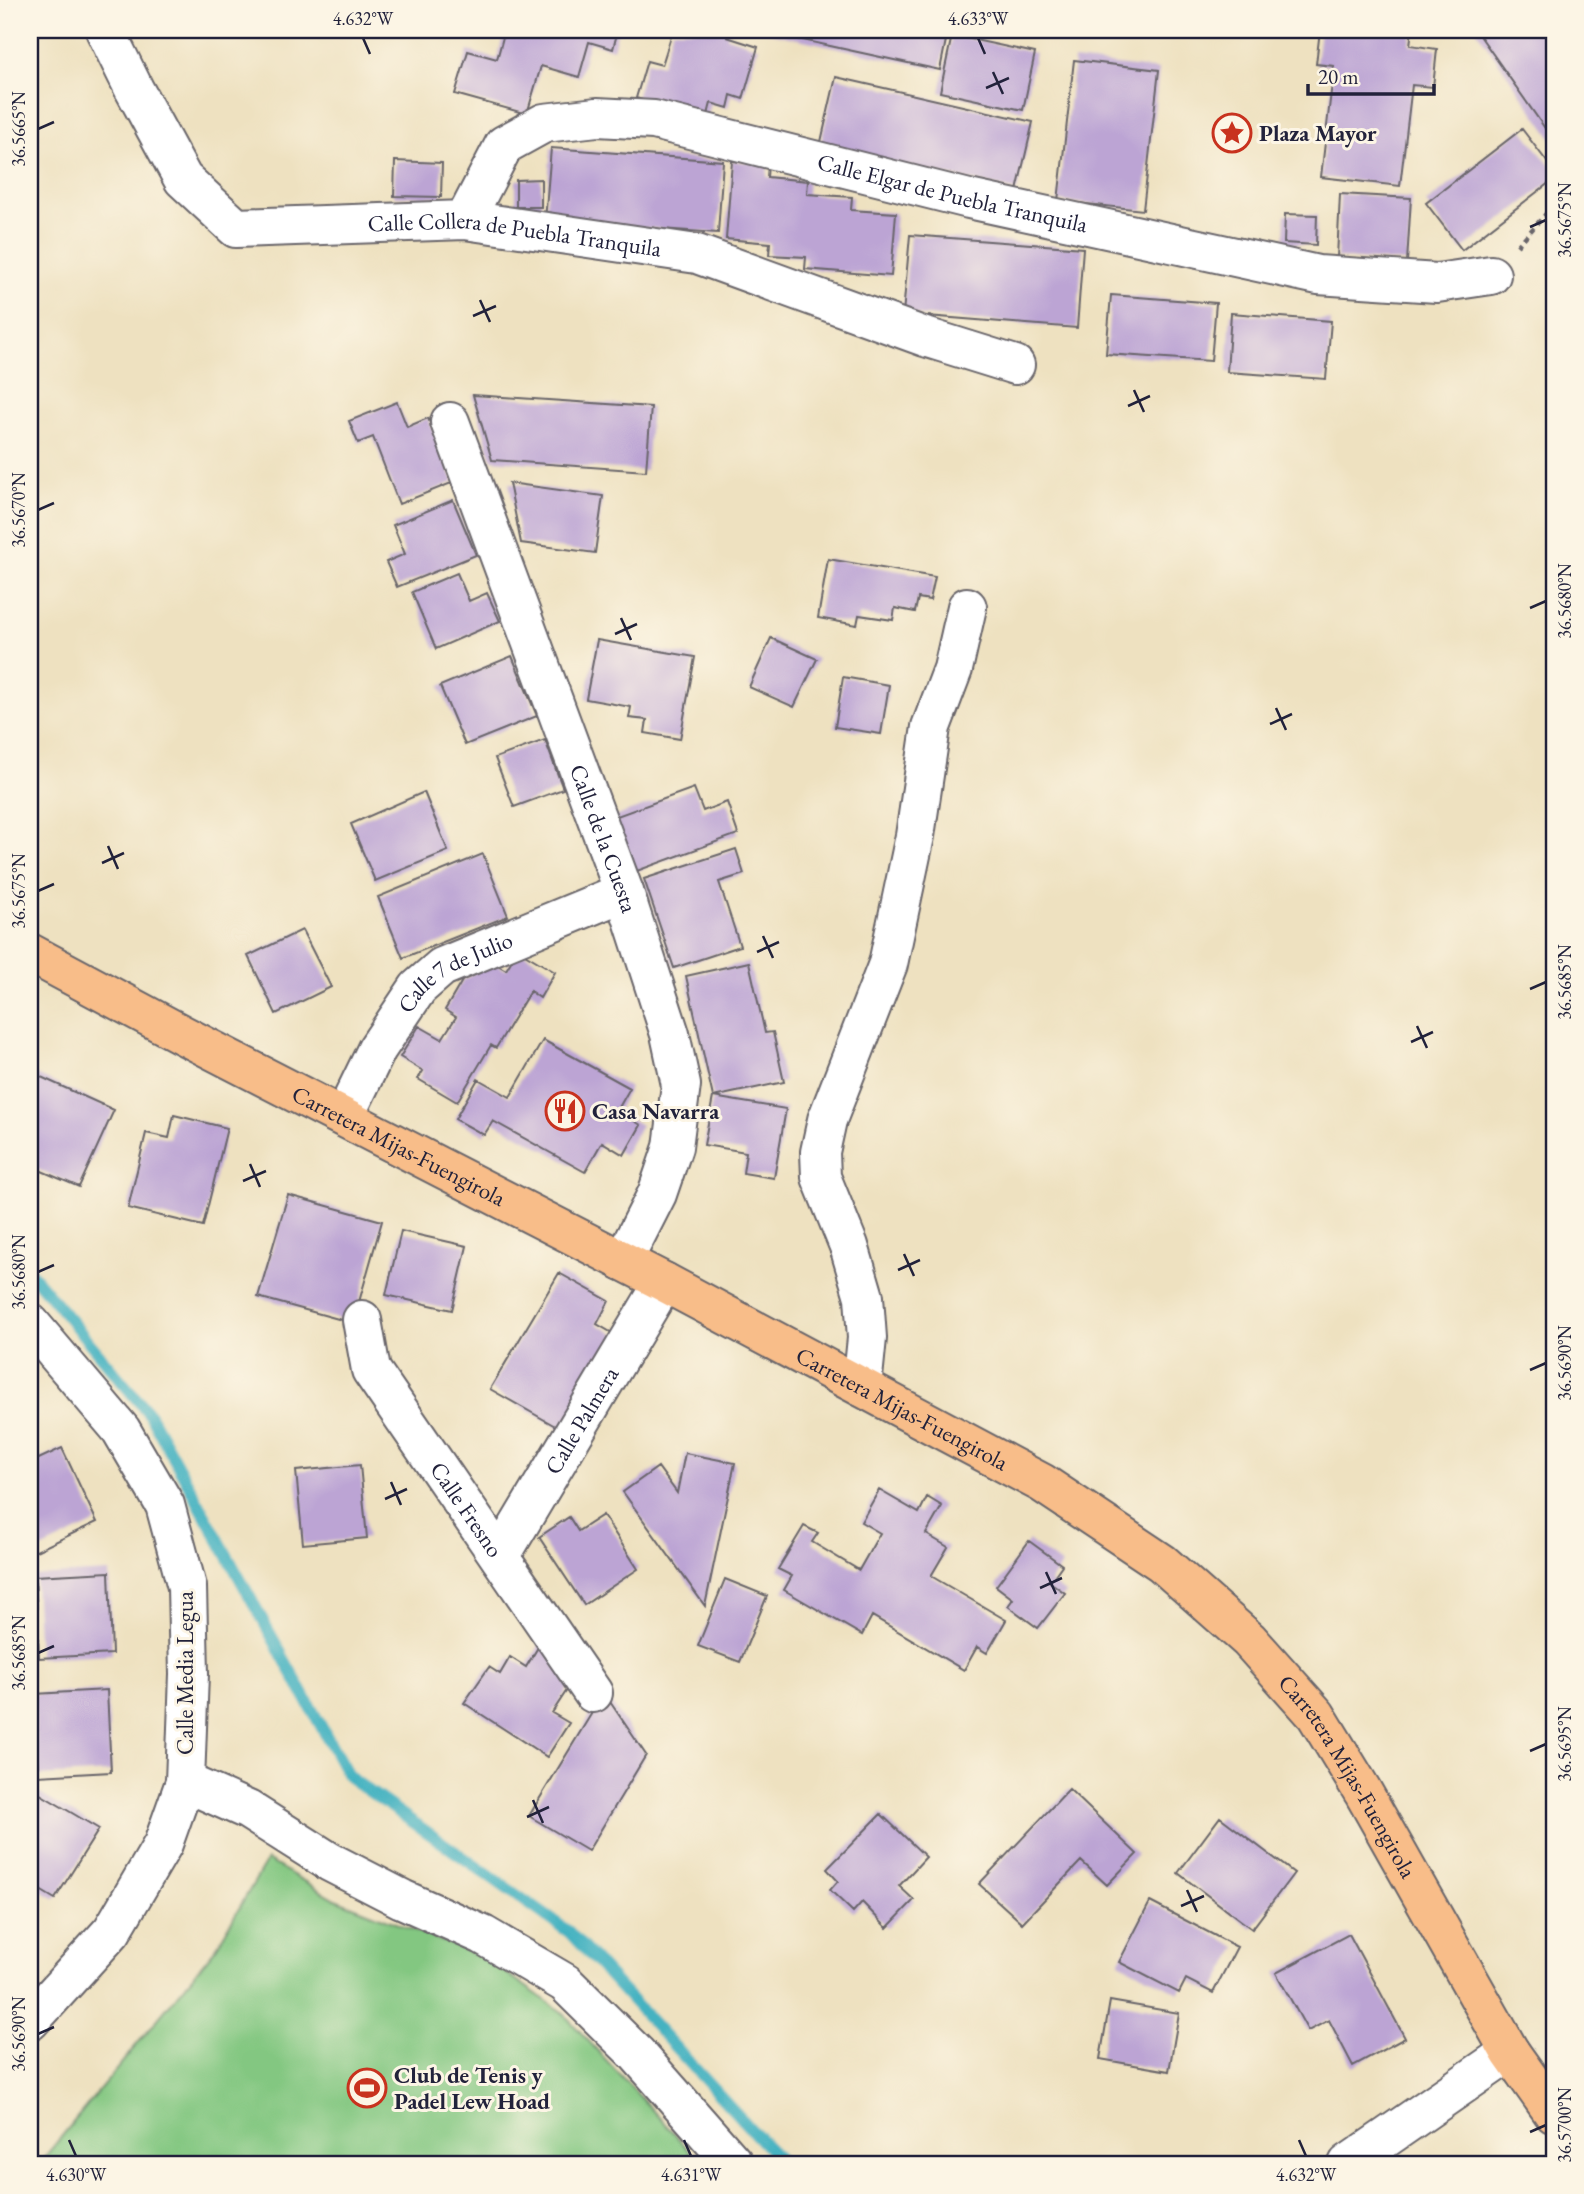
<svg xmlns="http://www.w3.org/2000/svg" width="1584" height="2194" font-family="'EB Garamond',serif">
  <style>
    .green { fill: #83c781; stroke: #52745e; stroke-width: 2 }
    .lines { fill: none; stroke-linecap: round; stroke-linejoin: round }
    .stream { stroke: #44b2c1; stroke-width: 12 }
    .building { fill: #bca4d4 }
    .minor-casing { stroke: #69656a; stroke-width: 42 }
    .major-casing { stroke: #69656a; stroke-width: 42 }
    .path { stroke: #69656a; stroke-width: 4.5; stroke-dasharray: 5 5; stroke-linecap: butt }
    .minor { stroke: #fff; stroke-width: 38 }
    .major { stroke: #f8bd89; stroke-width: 38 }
    .ticks { fill: none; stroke: #22223b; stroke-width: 2.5 }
    .labels { text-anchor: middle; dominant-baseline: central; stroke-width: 6; stroke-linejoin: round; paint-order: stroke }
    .poi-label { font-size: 23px; font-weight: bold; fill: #22223b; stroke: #fcf5e5; text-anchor: start }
    .street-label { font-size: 23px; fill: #22223b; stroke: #fcf5e5 }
    .neatline { fill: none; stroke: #22223b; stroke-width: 2.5 }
    .ticks-label { font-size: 18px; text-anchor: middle; fill: #22223b }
  </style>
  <rect width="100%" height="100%" fill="#fcf5e5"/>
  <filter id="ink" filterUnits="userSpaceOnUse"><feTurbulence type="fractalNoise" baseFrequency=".0143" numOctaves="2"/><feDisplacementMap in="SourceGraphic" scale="14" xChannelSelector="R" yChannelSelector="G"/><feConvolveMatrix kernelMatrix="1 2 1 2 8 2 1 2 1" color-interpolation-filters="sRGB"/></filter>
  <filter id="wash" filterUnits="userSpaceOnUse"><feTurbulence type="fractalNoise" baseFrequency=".00686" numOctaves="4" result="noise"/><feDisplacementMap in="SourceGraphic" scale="28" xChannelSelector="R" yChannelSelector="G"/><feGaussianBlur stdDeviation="1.57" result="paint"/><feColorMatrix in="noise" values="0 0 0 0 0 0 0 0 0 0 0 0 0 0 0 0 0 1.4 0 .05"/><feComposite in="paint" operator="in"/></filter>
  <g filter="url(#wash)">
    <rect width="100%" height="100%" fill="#eee1c0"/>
    <path class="green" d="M267 1860 335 1899 485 1958 562 2012 702 2164H39L216 1948Z"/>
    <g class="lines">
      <path class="stream" d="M30 1272 150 1415 349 1777 569 1932 783 2164"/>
    </g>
    <g id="blocks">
      <path class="building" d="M505 30H618L613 49 589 42 579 77 541 66 527 114 455 94 468 51 497 59Z
        M673 30H729L727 37 758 47 743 99 731 95 728 108 711 103 707 119 636 98 647 61 662 65Z
        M757 30H948L940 70Z
        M1320 30H1412L1410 45 1437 49 1433 87 1412 85 1400 186 1321 177 1334 66 1316 64Z
        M1476 30H1554V141Z
        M952 35 1035 53 1023 110 940 92Z
        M1074 60 1159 70 1143 210 1058 201Z
        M836 77 1033 122 1017 191 820 146Z
        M1522 129 1554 171V179L1462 250 1426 203Z
        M551 148 723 161 718 233 545 221Z
        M395 161 442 163 441 197 394 196Z
        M732 161 768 164 767 177 808 181 807 194 852 197 851 210 896 213 891 276 805 269 806 257 769 255 770 243 726 239Z
        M541 179V207H516V180Z
        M1340 194 1411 198 1407 262 1337 258Z
        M1285 214 1317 215 1316 245 1284 243Z
        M910 235 1083 248 1077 328 903 314Z
        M1111 295 1216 303 1211 361 1106 354Z
        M1231 313 1331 321 1326 379 1227 372Z
        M473 395 651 407 646 471 492 460Z
        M397 402 407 427 428 418 454 482 399 504 373 437 358 443 349 421Z
        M509 483 603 496 595 553 521 543Z
        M453 500 476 555 397 587 386 562 405 554 393 525Z
        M828 559 935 577 930 600 918 598 915 612 895 608 893 620 859 615 857 625 818 618Z
        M457 573 469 601 487 593 500 621 436 649 412 592Z
        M771 638 817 659 794 707 749 687Z
        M597 640 695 657 680 739 645 733 647 720 629 718 631 707 586 699Z
        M512 656 537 716 465 745 440 686Z
        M843 677 889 685 881 734 835 727Z
        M545 740 563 789 514 807 495 758Z
        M694 788 703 811 727 802 738 834 634 872 614 817Z
        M424 792 448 851 375 881 351 824Z
        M736 849 744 874 719 882 740 946 674 968 644 879Z
        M483 854 508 916 403 958 378 897Z
        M302 930 331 987 276 1014 248 956Z
        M518 950 555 972 540 998 530 991 496 1048 491 1045 457 1102 418 1079 423 1071 400 1057 419 1026 442 1039 456 1017 445 1010 462 981 491 961 506 970Z
        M749 962 765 1033 773 1032 784 1082 713 1097 686 976Z
        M543 1040 630 1088 617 1111 641 1125 624 1155 602 1142 585 1172 493 1121 484 1135 455 1119 478 1079 510 1097Z
        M30 1072 114 1110 79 1187 30 1166Z
        M713 1097 786 1109 774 1178 743 1173 746 1152 704 1145Z
        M174 1115 227 1128 203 1226 128 1208 146 1133 169 1138Z
        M288 1195 382 1221 353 1323 258 1297Z
        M401 1231 467 1246 452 1310 386 1295Z
        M559 1273 609 1301 597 1324 619 1337 564 1431 490 1389Z
        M62 1448 97 1522 30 1554V1463Z
        M685 1453 735 1463 705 1606 623 1492 658 1467 677 1493Z
        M360 1465 367 1538 303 1544 296 1471Z
        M879 1490 919 1513 927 1497 942 1506 926 1534 948 1547 931 1576 1006 1620 987 1653 977 1647 964 1670 872 1616 862 1635 784 1590 792 1576 778 1569 804 1526 818 1533 812 1542 859 1570 880 1533 861 1522Z
        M603 1515 638 1569 584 1605 539 1537 569 1517 578 1531Z
        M1029 1541 1062 1565 1050 1582 1065 1593 1038 1628 1008 1606 1013 1599 996 1586Z
        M109 1572 112 1654 39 1658 35 1576Z
        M725 1579 767 1596 740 1662 698 1646Z
        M543 1639 571 1684 552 1713 569 1723 547 1757 464 1703 489 1667 500 1674 510 1657 526 1667Z
        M107 1690 111 1772 38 1776 34 1694Z
        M604 1693 646 1755 588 1851 529 1816Z
        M1069 1789 1137 1854 1107 1885 1081 1861 1022 1923 979 1884Z
        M35 1791 99 1829 55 1899 30 1884V1800Z
        M881 1814 926 1857 899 1886 914 1900 887 1928 862 1902 853 1912 830 1890 838 1881 827 1869Z
        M1220 1817 1294 1873 1252 1929 1178 1873Z
        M1150 1902 1237 1947 1213 1993 1186 1979 1179 1993 1119 1962Z
        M1349 1934 1405 2038 1353 2066 1329 2020 1308 2031 1276 1973Z
        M1110 2001 1179 2013 1169 2071 1100 2059Z"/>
    </g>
  </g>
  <g filter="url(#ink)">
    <use href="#blocks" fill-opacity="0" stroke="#69656a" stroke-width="2"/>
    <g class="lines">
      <defs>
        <g id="minor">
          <path id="s1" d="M105 30 134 89 183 179 236 228 465 220 697 254 925 337 1015 365"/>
          <path id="s2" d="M465 220 504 145 544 123 597 117 654 120 969 199 1318 275 1437 283 1491 275"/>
          <path id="s3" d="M450 422 624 892 670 1034 681 1085 673 1147 657 1194 623 1261"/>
          <path id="s4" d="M344 1117 377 1049 418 988 442 967 624 892"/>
          <path id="s5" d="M362 1320 371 1370 593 1693"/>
          <path d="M30 1323 121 1430 165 1505 187 1587 189 1674 185 1782 163 1844 112 1931 30 2021"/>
          <path d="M862 1387 867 1338 864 1297 849 1246 821 1177 820 1152 827 1120 888 964 915 836 931 727 953 669 967 607"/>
          <path id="s6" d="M500 1557 664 1282"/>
          <path d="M185 1782 248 1810 330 1862 402 1899 483 1935 565 1983 637 2054 734 2164"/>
          <path d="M1348 2164 1510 2052"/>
        </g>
        <g id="major">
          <path id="s7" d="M30 953 183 1035 664 1282 1042 1483 1162 1563 1249 1640 1316 1715 1363 1792 1510 2052 1554 2114"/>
        </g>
      </defs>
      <use href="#minor" class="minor-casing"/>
      <use href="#major" class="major-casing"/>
      <path class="path" d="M1517 246 1554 205"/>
      <use href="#minor" class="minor"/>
      <use href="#major" class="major"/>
    </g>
  </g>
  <path class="ticks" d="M363 38 370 54M978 38 985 54M993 72 1003 94M986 88 1009 78M38 129 54 122M1530 227 1546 220M480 300 490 322M473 316 496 306M1134 390 1144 412M1128 406 1150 396M38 510 54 503M1530 608 1546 601M621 618 631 640M615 634 637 624M1276 708 1286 730M1270 724 1292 714M108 846 118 869M102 863 124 853M38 891 54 884M763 936 773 958M757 952 779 942M1530 989 1546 982M1417 1026 1427 1048M1411 1042 1433 1032M250 1164 260 1187M243 1181 266 1171M904 1254 914 1276M898 1270 920 1260M38 1272 54 1265M1530 1370 1546 1363M391 1482 401 1505M385 1499 407 1489M1046 1572 1056 1594M1040 1588 1062 1578M38 1653 54 1646M1530 1751 1546 1744M533 1800 543 1823M527 1817 549 1807M1187 1890 1197 1912M1181 1906 1204 1896M38 2034 54 2027M1530 2132 1546 2125M69 2140 76 2156M684 2140 691 2156M1299 2140 1306 2156"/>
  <defs>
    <symbol id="sight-ring" viewBox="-11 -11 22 22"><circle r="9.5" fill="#fcf5e5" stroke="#c8321e" stroke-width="1.5"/><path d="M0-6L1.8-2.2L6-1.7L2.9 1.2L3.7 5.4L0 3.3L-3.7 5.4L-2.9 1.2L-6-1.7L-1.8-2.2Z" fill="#c8321e"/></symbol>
    <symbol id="restaurant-ring" viewBox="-11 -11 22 22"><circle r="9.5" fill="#fcf5e5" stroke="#c8321e" stroke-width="1.5"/><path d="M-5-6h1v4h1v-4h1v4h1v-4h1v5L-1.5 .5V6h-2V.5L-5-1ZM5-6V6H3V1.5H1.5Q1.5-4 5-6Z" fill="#c8321e"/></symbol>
    <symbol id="stadium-ring" viewBox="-11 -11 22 22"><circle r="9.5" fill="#fcf5e5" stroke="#c8321e" stroke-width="1.5"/><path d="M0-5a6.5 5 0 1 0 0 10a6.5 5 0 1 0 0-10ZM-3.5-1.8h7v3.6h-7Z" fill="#c8321e"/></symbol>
  </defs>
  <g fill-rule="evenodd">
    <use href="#sight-ring" x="1210" y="111" width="44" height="44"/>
    <use href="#restaurant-ring" x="543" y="1089" width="44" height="44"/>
    <use href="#stadium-ring" x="345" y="2066" width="44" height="44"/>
  </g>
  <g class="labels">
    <g class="poi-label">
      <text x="1259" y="133">Plaza Mayor</text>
      <text x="592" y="1111">Casa Navarra</text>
      <text x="394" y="2075">Club de Tenis y<tspan x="394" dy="26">Padel Lew Hoad</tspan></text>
    </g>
    <g class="street-label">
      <text stroke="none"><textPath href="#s2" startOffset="548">Calle Elgar de Puebla Tranquila</textPath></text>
      <text stroke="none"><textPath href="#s1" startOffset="520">Calle Collera de Puebla Tranquila</textPath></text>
      <text stroke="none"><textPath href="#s3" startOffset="444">Calle de la Cuesta</textPath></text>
      <text stroke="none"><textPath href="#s4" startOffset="189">Calle 7 de Julio</textPath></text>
      <text stroke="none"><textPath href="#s7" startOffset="416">Carretera Mijas-Fuengirola</textPath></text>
      <text stroke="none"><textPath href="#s7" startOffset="984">Carretera Mijas-Fuengirola</textPath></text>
      <text stroke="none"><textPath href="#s6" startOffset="159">Calle Palmera</textPath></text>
      <text stroke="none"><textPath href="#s5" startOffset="220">Calle Fresno</textPath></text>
      <text transform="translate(185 1673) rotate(-90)">Calle Media Legua</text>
      <text stroke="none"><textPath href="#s7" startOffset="1572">Carretera Mijas-Fuengirola</textPath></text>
    </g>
  </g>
  <rect width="1584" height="2194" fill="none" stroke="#fcf5e5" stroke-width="77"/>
  <path d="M1308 84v10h126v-10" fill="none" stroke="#22223b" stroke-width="3.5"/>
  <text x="1318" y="84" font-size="21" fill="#22223b" stroke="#fcf5e5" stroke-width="5" paint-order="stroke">20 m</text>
  <rect x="38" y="38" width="1508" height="2118" class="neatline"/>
  <g class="ticks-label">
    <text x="363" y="25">4.632°W</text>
    <text x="978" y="25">4.633°W</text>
    <text transform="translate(19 129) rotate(-90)" y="6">36.5665°N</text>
    <text transform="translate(1565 220) rotate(-90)" y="6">36.5675°N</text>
    <text transform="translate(19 510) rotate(-90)" y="6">36.5670°N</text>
    <text transform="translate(1565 601) rotate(-90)" y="6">36.5680°N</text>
    <text transform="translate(19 891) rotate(-90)" y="6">36.5675°N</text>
    <text transform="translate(1565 982) rotate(-90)" y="6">36.5685°N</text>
    <text transform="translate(19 1272) rotate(-90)" y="6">36.5680°N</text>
    <text transform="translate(1565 1363) rotate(-90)" y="6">36.5690°N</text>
    <text transform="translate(19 1653) rotate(-90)" y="6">36.5685°N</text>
    <text transform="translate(1565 1744) rotate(-90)" y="6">36.5695°N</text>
    <text transform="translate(19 2034) rotate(-90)" y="6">36.5690°N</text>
    <text transform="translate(1565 2125) rotate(-90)" y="6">36.5700°N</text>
    <text x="76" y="2181">4.630°W</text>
    <text x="691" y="2181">4.631°W</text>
    <text x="1306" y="2181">4.632°W</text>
  </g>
</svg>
